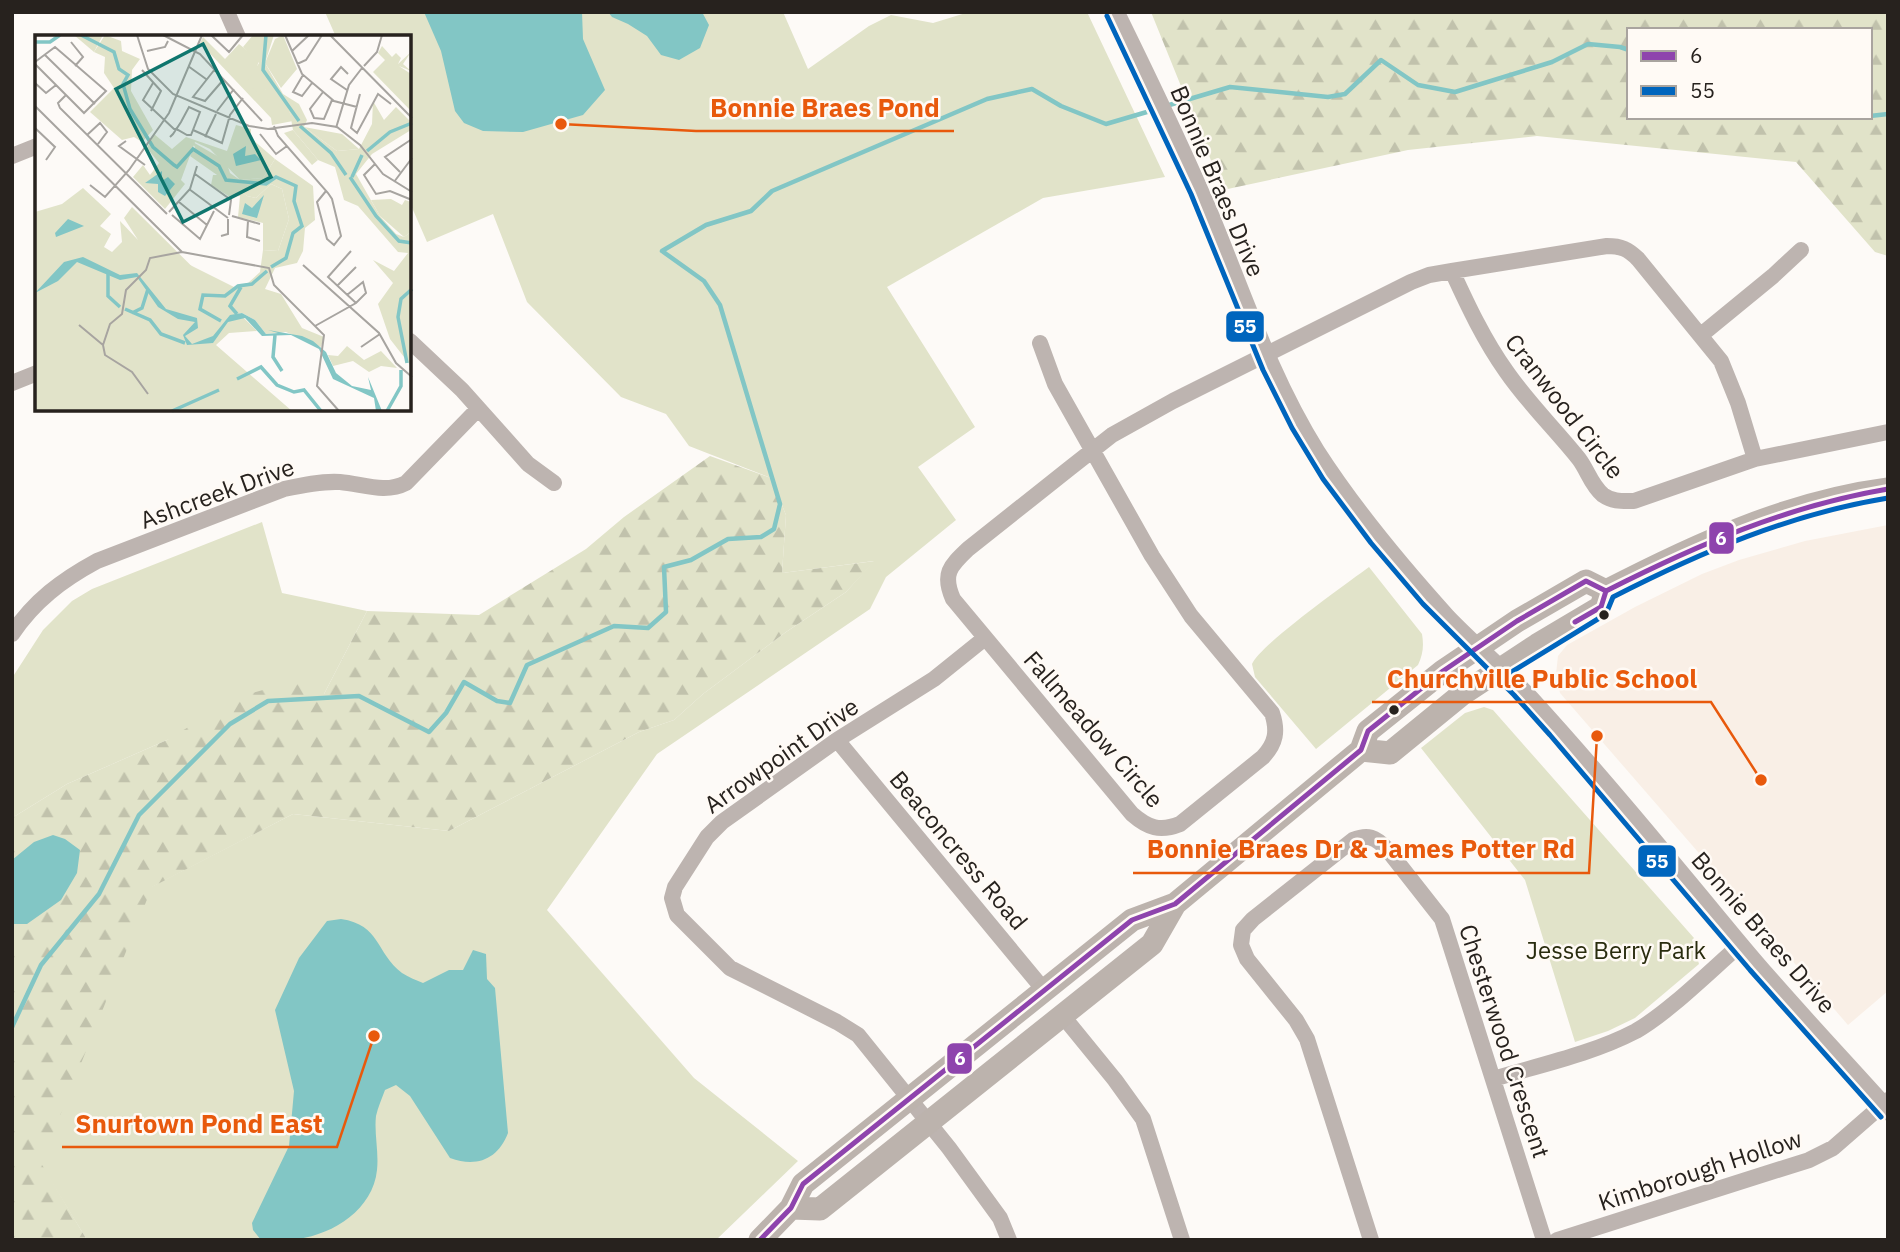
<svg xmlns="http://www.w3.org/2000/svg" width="1900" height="1252" font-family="'IBM Plex Sans',sans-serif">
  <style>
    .built { fill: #f9efe6 }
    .green { fill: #e1e3c9 }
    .forest { fill: url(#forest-firs); fill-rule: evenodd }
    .water { fill: #82c6c5 }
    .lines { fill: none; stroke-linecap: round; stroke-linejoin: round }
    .stream { stroke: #82c6c5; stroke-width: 4.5 }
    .minor { stroke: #bdb4b0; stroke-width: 16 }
    .tertiary { stroke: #bdb4b0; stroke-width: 19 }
    .secondary { stroke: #bcb3ad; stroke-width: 23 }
    .bus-1-casing { stroke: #fffaf5; stroke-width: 10 }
    .bus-2-casing { stroke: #fffaf5; stroke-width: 10 }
    .bus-1 { stroke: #8e44ad; stroke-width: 5 }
    .bus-2 { stroke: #0065bd; stroke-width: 5 }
    .bus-dot { fill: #27221e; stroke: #fffaf5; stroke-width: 2.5 }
    .labels { text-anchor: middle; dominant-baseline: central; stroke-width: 5; stroke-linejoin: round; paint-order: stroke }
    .street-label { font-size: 24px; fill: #27221e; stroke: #fffaf5 }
    .park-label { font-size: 24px; fill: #292c0e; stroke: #fffaf5 }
    .inset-river { fill: none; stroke: #82c6c5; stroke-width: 3.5 }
    .inset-road { fill: none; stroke: #a7a4a0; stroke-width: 2 }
    .view { fill: #0f766e; fill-opacity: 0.15; stroke: #0f766e; stroke-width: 3.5 }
    .inset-edge { fill: none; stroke: #27221e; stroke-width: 3.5 }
    .leader { fill: none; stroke: #e8590c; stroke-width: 2.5 }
    .callout-dot { fill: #e8590c; stroke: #fffaf5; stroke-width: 2.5 }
    .callout-label { font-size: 26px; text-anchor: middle; font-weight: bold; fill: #e8590c; stroke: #fffaf5; stroke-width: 5; stroke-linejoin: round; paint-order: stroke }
    .line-badge { stroke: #fffaf5; stroke-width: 2.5 }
    .badge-label { font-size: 19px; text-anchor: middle; font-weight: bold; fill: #fff }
  </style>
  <defs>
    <pattern id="forest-firs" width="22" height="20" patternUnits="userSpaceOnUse" patternTransform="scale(1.75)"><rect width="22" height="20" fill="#e1e3c9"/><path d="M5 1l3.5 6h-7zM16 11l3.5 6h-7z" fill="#c1c2ac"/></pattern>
  </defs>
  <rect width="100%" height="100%" fill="#fdfaf7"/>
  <path class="built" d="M1888 525V991L1848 1025 1560 693 1556 674 1558 656 1567 645 1635 607 1702 574 1739 560 1805 541Z"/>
  <path class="green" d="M325 12H783L808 69 869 26 891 15 933 23 969 12H1087L1165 177 1043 198 887 287 975 427 918 467 956 520 886 577 870 609 657 754 547 910 694 1078 798 1161 716 1240H87L40 1163 151 887 293 814 449 831 639 732 674 720 703 694 786 632 846 592 874 561 782 573 786 515 771 478 689 446 666 414 621 397 527 302 493 214 427 242 410 203V37H336Z
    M262 522 282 593 367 611 324 694 167 740 67 784 12 818V678L43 630 72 601 92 589Z
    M1369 567 1422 634C1424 646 1423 654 1418 665L1316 749 1255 677 1252 664C1261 644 1346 584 1369 567Z
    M1484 707 1493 710 1694 938 1692 940 1699 964 1635 1018 1608 1031 1575 1042 1525 880 1421 748 1465 713Z"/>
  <path class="forest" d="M1151 12H1888V256L1875 252 1796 162 1537 136 1408 150 1223 190ZM1629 30H1870V117H1629Z
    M710 456 771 478 786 515 782 573 875 561 846 592 786 632 703 694 674 720 639 732 449 831 293 814 152 887 41 1163 87 1240H12V818L67 784 167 740 238 697 295 681 324 694 367 611 479 615 586 549 624 517Z"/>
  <path class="water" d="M424 12H582L583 39 605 90 583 115 523 132 483 131 464 123 455 111 441 51Z
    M608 12H702L709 25 700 48 679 60 661 55 647 36 628 24 612 17Z
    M53 835 65 839 80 850 77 873 61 900 27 924H12V860L34 842Z
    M341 919C381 925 375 952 402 973 408 977 416 980 423 983L449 970H463L473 950 486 954 487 979 495 988 508 1133C498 1159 477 1168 450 1158L410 1096 396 1085 385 1090C382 1098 378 1107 376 1116 374 1133 379 1152 377 1170 373 1209 334 1234 298 1239 286 1241 273 1240 261 1240L253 1230 252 1223 289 1146 294 1091 275 1010 299 958 327 921Z"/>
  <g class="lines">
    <path class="stream" d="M1166 106 1230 87 1328 97 1345 94 1381 60 1418 85 1455 92 1552 62 1588 44 1620 47 1629 50
      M1870 116 1888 114
      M1842 117H1849
      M12 1027 41 965 99 894 139 815 230 724 268 701 359 696 429 732 446 713 464 682 497 701 510 703 527 665 614 626 648 628 666 612 664 567 691 560 728 539 761 537 774 529 780 504 720 305 704 281 662 251 706 225 751 211 772 191 987 99 1032 89 1061 106 1106 124 1157 109"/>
    <path class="minor" d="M227 12 238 37
      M12 156 37 146
      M1452 271C1468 306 1484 340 1506 371 1528 403 1555 429 1579 459 1588 471 1591 485 1603 495 1613 502 1622 501 1634 501L1755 459 1888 432
      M1701 335 1773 276 1801 250
      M410 341 462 390 528 464 554 483
      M1040 343 1055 384 1152 556 1191 616 1272 713C1278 731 1276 743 1263 757L1180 824C1160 832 1148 828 1132 814L953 599C942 574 950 566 968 549L1070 468C1084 457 1098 446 1112 435L1173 401 1411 282 1429 275 1452 271 1607 246C1621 246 1628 249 1638 259L1721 361 1738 403 1755 459
      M12 383 37 373
      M12 634C34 601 62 580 97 561L284 489C302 485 321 481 340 482 363 484 385 494 406 483L478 409
      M985 638 934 679 837 740 722 822 707 837 675 887 672 898 677 915 730 968 837 1022 858 1035 949 1148 1000 1218 1009 1240
      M837 740 1044 990
      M1062 1015 1115 1080 1143 1119 1182 1240
      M1493 1079C1540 1065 1592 1054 1636 1031 1669 1012 1710 971 1740 945
      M1371 1240 1307 1039 1296 1020 1247 959 1241 945 1243 930 1253 919 1353 840C1368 834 1375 837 1387 849L1442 919 1544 1240
      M1557 1240 1809 1160 1833 1148 1888 1100"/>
    <path class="tertiary" d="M1115 12C1148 79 1181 147 1210 216 1243 296 1270 379 1316 452 1354 511 1400 566 1447 618 1474 646 1504 671 1530 699 1602 778 1670 861 1738 943 1786 1001 1838 1055 1888 1111"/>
    <path class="secondary" d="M1361 750 1390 753 1461 695 1537 645 1601 607 1606 591C1695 545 1788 502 1888 489
      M791 1208 820 1209 1152 944 1175 904
      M760 1240 791 1208 803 1184 1132 920 1175 904 1361 750 1368 731 1443 671 1517 621 1586 581 1606 591"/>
    <defs>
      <path id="bus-1" d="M1575 622 1601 607 1606 591C1697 545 1787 506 1888 489
        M760 1240 791 1208 803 1184 1132 920 1175 904 1361 750 1368 731 1443 671 1517 621 1586 581 1606 591"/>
      <path id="bus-2" d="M1107 16 1191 194 1263 370 1292 428 1323 479 1371 543 1423 604 1514 695 1550 735 1750 970 1881 1117
        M1505 676 1606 614 1613 597C1701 552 1790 514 1888 498"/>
    </defs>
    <use href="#bus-1" class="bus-1-casing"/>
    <use href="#bus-2" class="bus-2-casing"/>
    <use href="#bus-1" class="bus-1"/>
    <use href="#bus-2" class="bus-2"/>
  </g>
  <g class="bus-dot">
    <circle cx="1604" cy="615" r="6"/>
    <circle cx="1394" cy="710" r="6"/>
  </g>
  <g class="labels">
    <g class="street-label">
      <text transform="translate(1218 181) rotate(67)">Bonnie Braes Drive</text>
      <text transform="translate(1565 406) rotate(52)">Cranwood Circle</text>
      <text transform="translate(217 493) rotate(-20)">Ashcreek Drive</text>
      <text transform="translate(1094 729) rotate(49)">Fallmeadow Circle</text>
      <text transform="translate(781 755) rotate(-35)">Arrowpoint Drive</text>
      <text transform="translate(959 850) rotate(50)">Beaconcress Road</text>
      <text transform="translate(1764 932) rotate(49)">Bonnie Braes Drive</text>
      <text transform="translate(1505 1041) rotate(72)">Chesterwood Crescent</text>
      <text transform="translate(1700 1170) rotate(-18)">Kimborough Hollow</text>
    </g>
    <g class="park-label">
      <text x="1616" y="950">Jesse Berry Park</text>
    </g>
  </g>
  <g transform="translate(35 35)">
    <rect width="376" height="376" fill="#fdfaf7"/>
    <path d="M39 0H68L59 17ZM248 0 262 34 246 53 230 28 240 4ZM168 2 190 24 204 9 224 25 221 36 230 54 255 78 258 86 237 90 236 83 165 8ZM347 11 357 22 361 18 366 23 363 29 376 17 368 29 376 36 364 31 376 39 375 75 338 37 350 25 343 18ZM201 90 216 94V103L240 124 228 143 205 145 175 114 160 107 146 145 150 149 130 174 98 142 108 130 115 140 124 128 112 113 119 99 137 114 151 102 192 116ZM269 92 307 99 324 114 302 116ZM258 95 283 125 277 130 249 98ZM178 140H185L212 161 221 163 236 149 247 154 254 184 243 216 228 215V188L203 182 205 161 195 162 176 150ZM48 153 76 179 65 191 76 199 69 212 77 217 87 207 85 186 103 205 89 183 97 172 222 296 194 298 181 310 257 376H0V177L27 169ZM356 164 367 170 370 165 376 167V197L369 202 345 181 336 165Z" fill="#e1e3c9"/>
    <path d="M70 0 86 6 87 16 105 24 97 35 96 56 118 95 107 107 99 102 87 105 55 77 79 53 69 38 70 22 59 17ZM218 0H239L230 28 248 59 264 69 272 85 269 92 302 116 324 114 337 89 338 66 349 85 361 72 376 87V95L337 119 321 139 345 181 361 199 369 202 376 197V331L355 304 343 269 358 248 338 225 359 236 373 218 363 217 323 171 309 165 300 132 283 125 258 95 255 78 233 65 230 54 224 60 212 47 224 28 208 12ZM156 106 191 126 195 138 205 145 228 143 240 124 278 151 280 185 270 193 268 216 262 228 240 233 230 254 246 259 267 293 289 302 286 312 251 297 231 299 220 285 207 278 195 280 168 306 151 305 150 301 163 293 166 269 154 242H146V238L155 230 199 252 213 248 225 237 228 215 243 216 254 184 247 154 236 149 221 163 212 161 155 121 160 112ZM312 311 329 325 346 316 362 333 346 331 334 337 318 326 298 331 293 320 303 321Z" fill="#e1e3c9"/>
    <path d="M211 111 210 121 220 119 226 125 201 131 198 119ZM127 136V146L133 142 140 149 130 161 123 157V149L110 148ZM229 160 222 183 207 179 210 168 217 173ZM33 184 49 191 21 202 20 198ZM48 222 85 240 102 238 131 274 162 283 163 293 150 301 157 309 178 301 195 280 207 278 220 285 231 299 243 298 233 295 267 301 278 306 291 317 301 338 317 351 336 355 333 342 347 376H341L339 363 298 344 284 314 256 300 227 301 210 283 193 287 178 308 152 310 148 300 160 287 143 284 123 272 102 242 85 245 42 227 23 246 0 258 29 227Z" fill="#82c6c5"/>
    <path class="inset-river" d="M46 0 79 17 84 34 93 40 88 49 95 74 118 112 139 130 142 132 158 114 184 131 191 145 231 149 241 142 261 151 259 166 267 191 258 198 251 223 236 232M231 0 228 35 264 86M0 7H15L25 0M265 91 296 118 311 140M332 116 355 97 377 88M315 142 341 181 364 206 377 208M317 142 327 120M73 238V261L85 272M90 274 115 285 126 299 150 308M97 278 107 273 113 254M202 279 195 271 206 252M186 286 165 274 168 260 190 261 203 251 217 249 232 236M240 300 238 322 247 336M372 328 363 282 366 264 377 254M202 344 226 332 242 350 259 357 269 355 286 376M137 376 184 355M352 376 366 351V335"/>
    <path class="inset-road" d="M102 0 113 34 138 59 214 91 233 94 277 88 302 92 325 110 348 139 377 157M128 0 165 19 227 86M176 0 194 17 208 0M250 0 267 39 299 66 322 72M295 0 377 83M36 7 48 22 40 31M112 16 130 12 133 6M257 16 274 0M10 20 60 69M0 27 20 12 71 56 49 78 0 29M262 29 271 25 287 0M153 31 171 44M329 31 342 17 347 0M180 34 158 62 170 66 189 44M107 35 126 56 116 76M268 40 258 57 267 61 277 48M0 48 11 58 21 50M118 48 108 65 139 94H141L143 95 152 100H156L165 77 154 72 146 87 142 93 141 94 140 96 138 99 135 102M312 55 296 44 306 32 313 39M288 57 275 74 279 83 289 84 297 65M325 59 316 93 322 98 343 59 356 69M31 60 23 68 25 73 132 179M0 71 147 217 234 233 239 250 289 300 282 351 304 376M182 76 199 54M239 91 243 101 293 158 297 164 306 201 299 210 292 204 282 167 291 156M0 93 20 112 11 125M301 93 314 50 327 33M158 95 187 108 195 80 208 63M225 99 241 119 252 111M52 100 65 88 72 97 63 109M170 102 181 79M91 106 84 111 110 130M340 129 329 140 341 159 355 156 377 165M365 137 350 122 377 104M160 139 196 165 194 180M359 147 377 123M55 150 70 162 94 135 134 78 167 0M154 154 193 183M144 167 172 190M134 177 155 154 162 131M137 180 165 204 179 176M197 181 225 189M213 186 212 202 225 206M186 201 193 199V184M316 216 293 242 321 268M268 230 344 298 361 328 377 342M302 251 321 232M44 290 68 310 70 320 97 337 113 359M280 291 321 268 331 258 328 247 312 260M68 310 75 289 87 279 91 255 111 235 115 223 147 217M326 312 345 299"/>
    <path class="view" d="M168 9 236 142 148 187 81 54Z"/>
    <rect width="376" height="376" class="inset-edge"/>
  </g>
  <path class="leader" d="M561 124L696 131H954M1761 780L1711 702H1372M1597 736L1589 873H1133M374 1036L337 1147H62"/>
  <g class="callout-dot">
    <circle cx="561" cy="124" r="7"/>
    <circle cx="1761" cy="780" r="7"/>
    <circle cx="1597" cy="736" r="7"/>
    <circle cx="374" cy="1036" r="7"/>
  </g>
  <g class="callout-label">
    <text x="825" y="117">Bonnie Braes Pond</text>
    <text x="1542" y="688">Churchville Public School</text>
    <text x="1361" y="858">Bonnie Braes Dr &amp; James Potter Rd</text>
    <text x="199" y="1133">Snurtown Pond East</text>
  </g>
  <g class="line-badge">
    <rect x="1225" y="310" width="40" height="33" rx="7" fill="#0065bd"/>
    <rect x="1708" y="521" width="27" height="34" rx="7" fill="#8e44ad"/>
    <rect x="1637" y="844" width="40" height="34" rx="7" fill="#0065bd"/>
    <rect x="946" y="1042" width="27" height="33" rx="7" fill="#8e44ad"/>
  </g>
  <g class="badge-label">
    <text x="1245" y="333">55</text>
    <text x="1721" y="545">6</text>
    <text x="1657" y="868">55</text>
    <text x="960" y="1065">6</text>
  </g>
  <rect width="1900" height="1252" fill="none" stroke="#27221e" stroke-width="28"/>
  <rect x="1627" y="28" width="245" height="91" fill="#fffaf5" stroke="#a9a49f" stroke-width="2"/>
  <rect x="1641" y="51" width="35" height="10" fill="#8e44ad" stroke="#a9a49f" stroke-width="2"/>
  <text x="1690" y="63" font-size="21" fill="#27221e">6</text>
  <rect x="1641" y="86" width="35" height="10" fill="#0065bd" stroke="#a9a49f" stroke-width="2"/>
  <text x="1690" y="98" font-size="21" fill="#27221e">55</text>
</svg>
